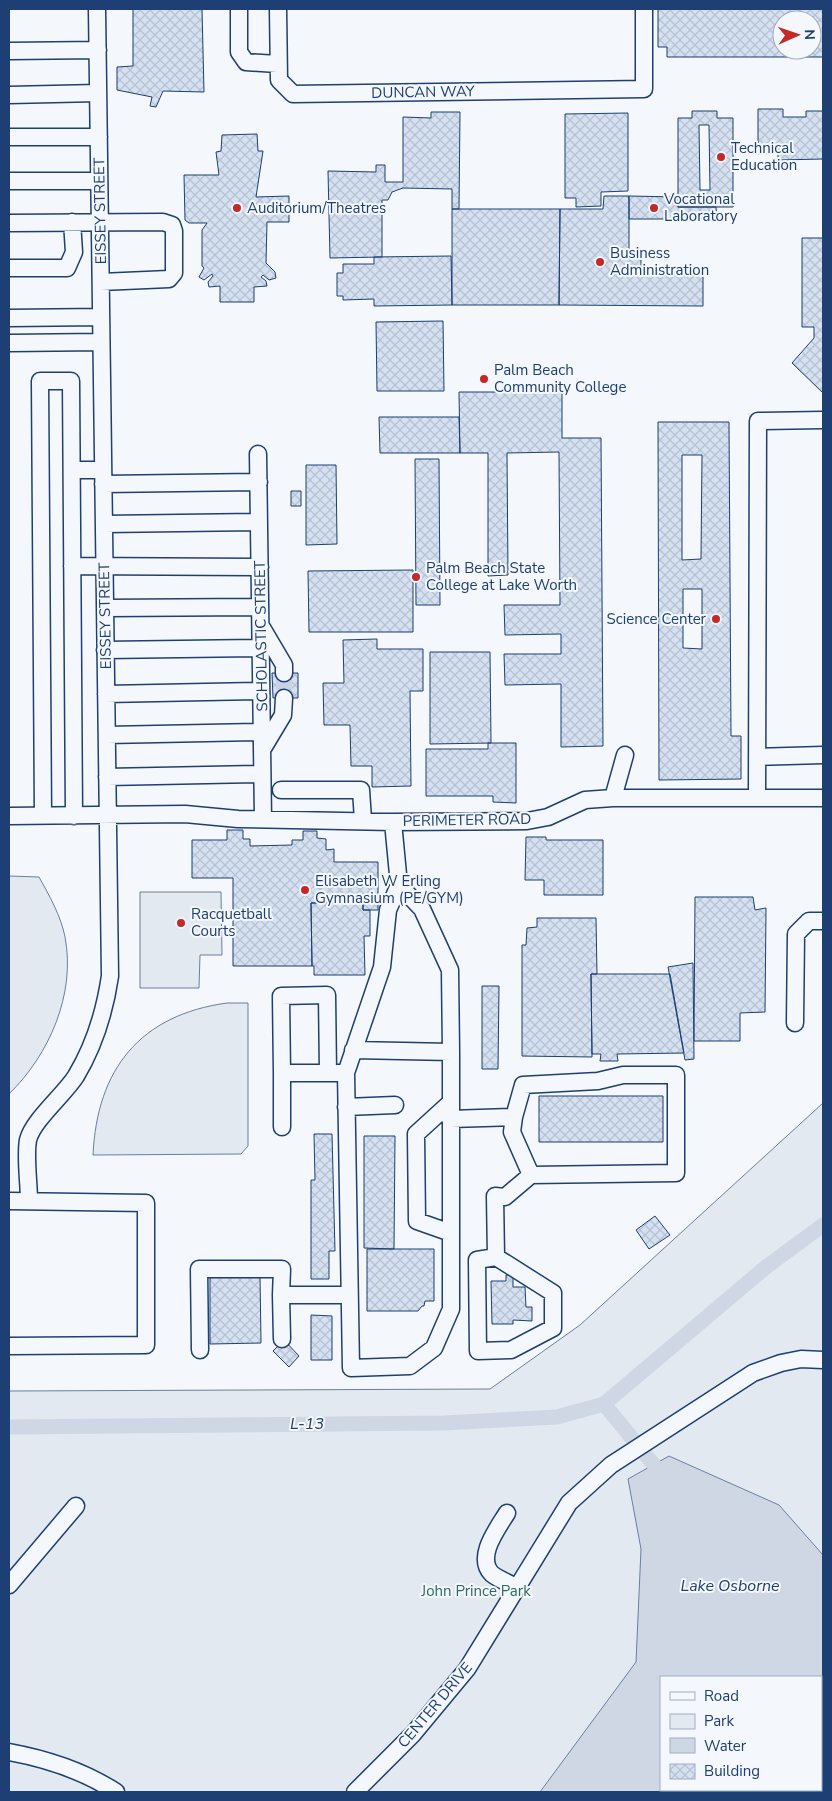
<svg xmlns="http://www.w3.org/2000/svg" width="832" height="1801" font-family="'Nunito Sans',sans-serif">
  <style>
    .green { fill: #e3e9f0; stroke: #687fa3; fill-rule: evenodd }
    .water { fill: #cfd7e4; stroke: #687fa3; fill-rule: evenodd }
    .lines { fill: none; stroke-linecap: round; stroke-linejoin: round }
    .canal { stroke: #cfd7e4; stroke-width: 15 }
    .building { fill: url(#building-cross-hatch); stroke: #1d3f73; fill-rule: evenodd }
    .minor-tunnel { stroke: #c9d2e0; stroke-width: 16; stroke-dasharray: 16 8; stroke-linecap: butt }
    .minor-casing { stroke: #1d3f73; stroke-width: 19 }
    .minor { stroke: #f4f7fb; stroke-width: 16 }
    .poi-dot { fill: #c62828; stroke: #f4f7fb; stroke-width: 2 }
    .labels { text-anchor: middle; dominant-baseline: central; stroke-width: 4; stroke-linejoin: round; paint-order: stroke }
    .street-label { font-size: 15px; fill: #1d3f73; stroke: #f4f7fb }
    .poi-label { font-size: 15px; fill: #1d3f73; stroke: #f4f7fb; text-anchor: start }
    .park-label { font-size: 15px; fill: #2c6c60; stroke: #f4f7fb }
    .water-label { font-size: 16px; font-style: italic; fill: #1d3f73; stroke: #f4f7fb }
  </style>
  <defs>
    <pattern id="building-cross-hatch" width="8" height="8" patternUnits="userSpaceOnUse" patternTransform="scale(1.25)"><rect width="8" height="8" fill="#d5e0f0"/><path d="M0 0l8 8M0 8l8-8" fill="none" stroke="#b6c1d1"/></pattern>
  </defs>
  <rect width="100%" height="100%" fill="#f4f7fb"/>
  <path class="green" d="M9 876 39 877C49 895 61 916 65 937 76 994 49 1055 9 1094Z
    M140 892H221L222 955H200L199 988H140Z
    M227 1003H248V1146L241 1154 93 1155C97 1069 140 1015 227 1003Z
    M823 1103V1792H9V1391L490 1389 580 1325ZM661 1677H821V1790H661Z"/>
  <path class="water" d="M669 1456 779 1505 823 1555V1792H540L636 1662 641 1549 628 1479ZM661 1677H821V1790H661Z"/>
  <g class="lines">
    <path class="canal" d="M604 1404 654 1465
      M9 1427 444 1423 557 1417 604 1404 766 1267 823 1225"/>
  </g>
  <path class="building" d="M133 9H202L204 92 163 91 156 107 150 106 152 97 117 90V67L133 66Z
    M658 9H823V57H667V47H658ZM782 20H812V50H782Z
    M758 109H783V117H806V111H823V159L778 160V153L758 154Z
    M692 111H717V118H733V207H678V118H692ZM699 125H709L710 190H700Z
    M431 112H460L459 209H452V189L403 188 392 192 388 200H382V257L330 258 328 171 376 172V165H385V182H403V117L431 118Z
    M628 113V191L601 192V206L576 207V198H565V114Z
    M257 134 258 151H263L256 197 289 196V222H267L266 263 275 272 276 278 269 280 263 275 261 277 266 281 267 286 254 287V302H220V286L209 287 208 282 213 276 212 274 204 280 199 277 204 268 202 266V230L207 223H189L185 220 184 175H219L216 152 221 151 222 135Z
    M604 196H629V251H641V273H703V306L559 305 560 209H603Z
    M629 196 678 197V207H716L717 219H629Z
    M452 209H560L559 305H452Z
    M802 238H823V393L792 363 814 338V327H802Z
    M451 256 452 305 374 306V299L343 300V296H337V273H343V264H374V257Z
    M443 321 444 391H377L376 322Z
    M459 392H562V438H601L603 746 561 747V684L505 685 504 654H561V634L505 635 504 605H560L559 452 507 453 508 575 488 576V453H460Z
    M379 417H459L460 453H380Z
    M658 422H729L731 736H741V779L659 780ZM682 455H702L701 559 682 560ZM683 589H702V649L683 648Z
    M415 459H439L440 605H416Z
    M306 465H336L337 544 306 545Z
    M291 491H301V506H291Z
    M413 570V632H309L308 571Z
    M377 639V649H423V691H410L411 786 372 787V766H351L350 725H324L323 683H344L343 640Z
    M430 652H490L491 743 430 744Z
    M272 673H298V698H273Z
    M488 743H516V803L493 802V796H426V749H488Z
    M227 830H243V839H250V846L292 845V840H303V831H317V838L326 839V850L334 849V862H378V910H363V902L311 903 312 966H233V878H192V840H227Z
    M526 837H546V840H603V895H544V880H525Z
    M695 897H753L755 910 766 908 765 1012 740 1013V1041H694Z
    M363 902V910H370V936H364L365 975H314V966H312L311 903Z
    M537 918H596L597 974H591L592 1057 522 1056V945H526L527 928 537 927Z
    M693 963 694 1059 685 1060 668 967Z
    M591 974H670L684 1053 617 1054 618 1061H600L601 1054H592Z
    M482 986H499L498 1069H482Z
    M539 1096H663V1142H539Z
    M314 1134H332L335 1251H329V1279H311V1180H315Z
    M364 1136H395L394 1249 364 1248Z
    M655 1216 670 1235 649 1249 636 1230Z
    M367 1249H434V1301H425L424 1306H422L418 1311H367Z
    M506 1275H513V1287H525L526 1307H532V1321L513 1320V1324H492L491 1281H506Z
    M260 1276 261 1343 210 1344V1277Z
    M311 1315 332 1316V1360H311Z
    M284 1340 299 1356 289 1367 273 1351Z"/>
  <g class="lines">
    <path class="minor-tunnel" d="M284 673V698"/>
    <defs>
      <path id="minor" d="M239 9V52L246 62 277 64
        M278 9 279 80 293 94 644 89V9
        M9 51 98 50
        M9 95 98 93
        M9 137H99
        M9 181H99
        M9 223 163 222 172 225 174 231V273L169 279 101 282
        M9 268H67L74 252 72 222
        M9 318 101 317
        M9 343 101 342
        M258 454 263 819
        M72 470H103
        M103 484 259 482
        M104 524 259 522
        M72 566 260 567
        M105 608 260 607
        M261 626 284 665V673
        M105 650 261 648
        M106 694 261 691
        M107 735 262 732
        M262 750 283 715 284 698
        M757 757 823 755
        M107 777 262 774
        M281 790H361L363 820
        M757 797 758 421 823 420
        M613 798 625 755
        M9 816 185 814 238 819 393 822 527 821 548 817 585 800 613 798H823
        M43 816 40 381H71L74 816
        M795 1023 796 934 809 921H823
        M353 1050 451 1052 450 970 422 909 399 885
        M282 1073 281 996 327 995 328 1073
        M346 1073 351 1368 410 1366 434 1348 451 1309V1052
        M450 1103 416 1134 417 1221 451 1233
        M346 1107 395 1105
        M450 1119 514 1117 523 1085 598 1081 623 1075H676V1173L531 1175 512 1132 514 1117
        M282 1127V1073H346L382 967 388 910 399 885 393 822
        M9 1201 146 1203V1345L9 1346
        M29 1201C29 1183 25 1157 28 1140 33 1120 64 1095 76 1076 94 1046 105 1010 110 976L97 9
        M496 1257 477 1260 478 1351 511 1350 553 1328V1293L496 1257 495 1196 505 1197 531 1175
        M282 1339 281 1295H349
        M200 1350 199 1269H282L281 1295
        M507 1513C498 1528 475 1557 492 1574 498 1579 509 1583 516 1587
        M9 1585 76 1506
        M9 1752C47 1759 84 1771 116 1792
        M355 1792 413 1734 467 1669 569 1503 611 1465 753 1373 781 1363 801 1359 823 1360"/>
    </defs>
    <use href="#minor" class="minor-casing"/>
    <use href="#minor" class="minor"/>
  </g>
  <g class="poi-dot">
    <circle cx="721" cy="157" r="5"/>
    <circle cx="237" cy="208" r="5"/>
    <circle cx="654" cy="208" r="5"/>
    <circle cx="600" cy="262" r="5"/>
    <circle cx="484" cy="379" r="5"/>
    <circle cx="416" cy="577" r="5"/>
    <circle cx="716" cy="619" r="5"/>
    <circle cx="305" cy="890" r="5"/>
    <circle cx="181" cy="923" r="5"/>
  </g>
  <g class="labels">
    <g class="street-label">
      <text transform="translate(423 92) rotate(-1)">DUNCAN WAY</text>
      <text transform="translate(100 211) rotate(-91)">EISSEY STREET</text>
      <text transform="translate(105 616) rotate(-91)">EISSEY STREET</text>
      <text transform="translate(261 636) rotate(-91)">SCHOLASTIC STREET</text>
      <text transform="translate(467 820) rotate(-1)">PERIMETER ROAD</text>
      <text transform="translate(435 1705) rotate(-50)">CENTER DRIVE</text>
    </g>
    <g class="poi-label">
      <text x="731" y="148">Technical<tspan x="731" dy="17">Education</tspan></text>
      <text x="664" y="199">Vocational<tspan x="664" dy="17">Laboratory</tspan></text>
      <text x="247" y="208">Auditorium/Theatres</text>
      <text x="610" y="253">Business<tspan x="610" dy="17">Administration</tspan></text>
      <text x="494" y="370">Palm Beach<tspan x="494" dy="17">Community College</tspan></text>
      <text x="426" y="568">Palm Beach State<tspan x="426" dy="17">College at Lake Worth</tspan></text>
      <text x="706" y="619" text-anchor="end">Science Center</text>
      <text x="315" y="881">Elisabeth W Erling<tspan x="315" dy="17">Gymnasium (PE/GYM)</tspan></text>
      <text x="191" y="914">Racquetball<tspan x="191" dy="17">Courts</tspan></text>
    </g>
    <g class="park-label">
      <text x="476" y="1591">John Prince Park</text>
    </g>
    <g class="water-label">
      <text x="307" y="1424">L-13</text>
      <text x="730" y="1586">Lake Osborne</text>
    </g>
  </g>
  <rect width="832" height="1801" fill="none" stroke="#1d3f73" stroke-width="20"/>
  <rect x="660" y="1676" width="162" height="115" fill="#f4f7fb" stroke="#9eadc5"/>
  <rect x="670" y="1692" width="25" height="8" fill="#f4f7fb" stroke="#9eadc5"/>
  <text x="704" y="1701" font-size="15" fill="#1d3f73">Road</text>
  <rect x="670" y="1714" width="25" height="15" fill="#e3e9f0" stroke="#9eadc5"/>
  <text x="704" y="1726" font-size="15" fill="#1d3f73">Park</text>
  <rect x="670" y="1738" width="25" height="15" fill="#cfd7e4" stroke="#9eadc5"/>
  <text x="704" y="1751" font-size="15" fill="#1d3f73">Water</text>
  <rect x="670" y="1764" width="25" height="15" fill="url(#building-cross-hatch)" stroke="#9eadc5"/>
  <text x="704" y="1776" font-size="15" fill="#1d3f73">Building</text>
  <g transform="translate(797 35) rotate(88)"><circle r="24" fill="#f4f7fb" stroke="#9eadc5"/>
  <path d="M0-4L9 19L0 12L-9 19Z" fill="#c62828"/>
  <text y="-8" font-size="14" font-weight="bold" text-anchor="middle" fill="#1d3f73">N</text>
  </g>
</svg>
